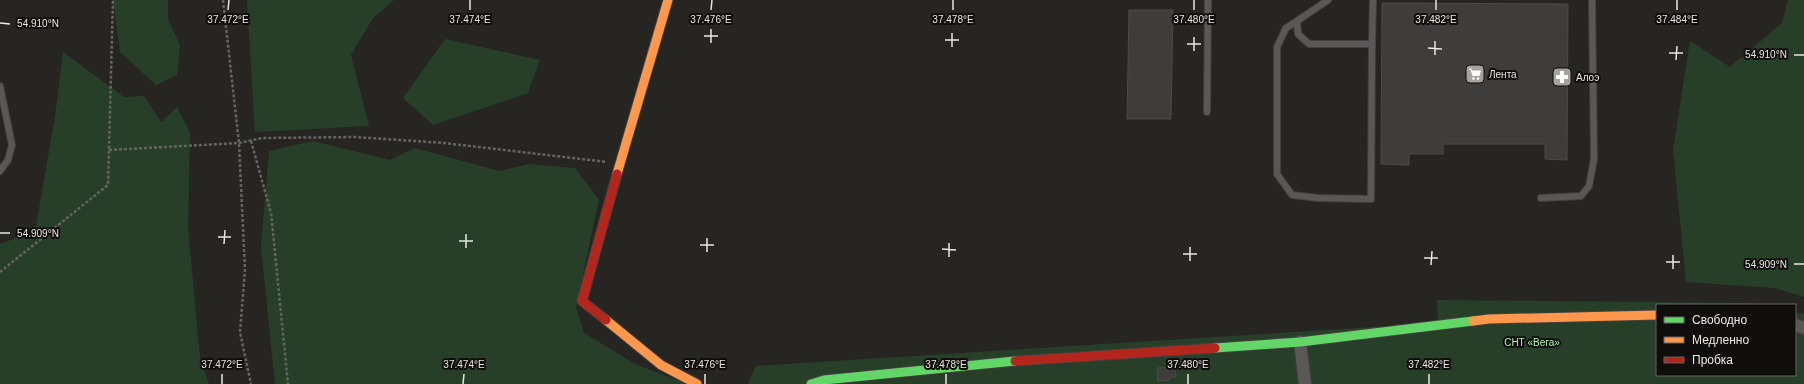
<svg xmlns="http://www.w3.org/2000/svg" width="1804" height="384" font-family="Helvetica,sans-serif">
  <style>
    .green { fill: #273f28 }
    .building { fill: #3e3d3b; stroke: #4c4a48 }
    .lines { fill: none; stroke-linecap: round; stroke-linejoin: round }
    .lane-casing { stroke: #43413f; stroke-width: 8 }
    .street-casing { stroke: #43413f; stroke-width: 14 }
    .fast-casing { stroke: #43413f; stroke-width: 11 }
    .slow-casing { stroke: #43413f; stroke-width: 11 }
    .jam-casing { stroke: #43413f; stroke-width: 11 }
    .path { stroke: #646361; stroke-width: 2.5; stroke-dasharray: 3 2; stroke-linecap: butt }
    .lane { stroke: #595857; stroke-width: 6 }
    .street { stroke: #595857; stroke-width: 12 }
    .fast { stroke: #63d668; stroke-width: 9 }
    .slow { stroke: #ff974d; stroke-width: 9 }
    .jam { stroke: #b3261e; stroke-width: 9 }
    .ticks { fill: none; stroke: #e9e6e3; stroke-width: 1.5 }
    .labels { text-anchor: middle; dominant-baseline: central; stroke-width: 4; stroke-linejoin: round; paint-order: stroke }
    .poi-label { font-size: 10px; fill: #e9e6e3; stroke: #100e0c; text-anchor: start }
    .park-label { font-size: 10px; fill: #aef6b2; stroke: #100e0c }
    .ticks-label { font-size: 10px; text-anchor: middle; fill: #e9e6e3; stroke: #100e0c; stroke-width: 4; stroke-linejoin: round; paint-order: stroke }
  </style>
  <rect width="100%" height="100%" fill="#272522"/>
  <path class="green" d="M113 0H168V19L180 45 177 75 156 85 120 52Z
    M247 0H394L373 18 351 55 369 126 255 132Z
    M1788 0H1804V297L1775 288 1686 282 1673 150 1690 41 1730 67 1782 23Z
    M445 39 540 60 528 93 433 125 403 98Z
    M63 52 124 97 144 96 161 122 177 107 190 133 188 227 200 358 209 384H0V244L35 231 55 117Z
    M313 141 390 160 415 148 499 171 529 164 575 168 599 200 576 307 584 333 635 364 688 384H275L261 247 269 151Z
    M1437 300 1749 303 1759 305H1657V375H1795V312L1804 314V384H748L756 366 1438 323Z"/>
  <path class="building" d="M1382 3 1568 4 1567 160 1545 159V144H1443V154H1409V165L1381 164Z
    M1129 10H1173L1171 119H1127Z
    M1175 367 1176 377H1169L1170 380 1158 381 1157 368Z"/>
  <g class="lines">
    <defs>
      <path id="lane" d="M1328 0 1297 21 1298 34 1309 44H1372L1373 0
        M1297 21 1286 28 1277 47V174L1292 195 1318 198 1371 199 1372 44
        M0 86 12 145 8 160 0 171
        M1207 112 1208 0
        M1541 198 1581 196 1589 186 1594 159 1592 0"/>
      <path id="street" d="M1795 325 1804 328
        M1300 342 1305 384"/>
      <path id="fast" d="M1215 348 1300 342 1473 321
        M811 384 824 380 1015 361"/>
      <path id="slow" d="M617 174 668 0
        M606 320 661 365 697 384
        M1473 321 1489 319 1657 315"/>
      <path id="jam" d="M606 320 582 301 617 174
        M1015 361 1215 348"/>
    </defs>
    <use href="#lane" class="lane-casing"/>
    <use href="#street" class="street-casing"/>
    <use href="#fast" class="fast-casing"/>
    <use href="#slow" class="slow-casing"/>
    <use href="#jam" class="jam-casing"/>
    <path class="path" d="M223 0 239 143 245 270 240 332 251 384
      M251 141 271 213 288 384
      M109 150 239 143 262 138 355 137 444 143 607 162
      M0 272 108 185 113 0"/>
    <use href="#lane" class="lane"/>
    <use href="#street" class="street"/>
    <use href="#fast" class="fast"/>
    <use href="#slow" class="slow"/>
    <use href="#jam" class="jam"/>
  </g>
  <path class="ticks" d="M228 10 229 0M470 10V0M711 10 712 0M953 10V0M1194 10V0M1436 10V0M1677 10V0M0 23 10 24M704 36H718M945 40H959M711 43V29M1187 44H1201M952 47V33M1428 48 1442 49M1194 51V37M1669 53H1683M1435 55V41M1794 55H1804M1676 60 1677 46M0 233H10M218 237H231M459 241H473M224 244 225 230M700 245H714M466 248V234M942 249 956 250M707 252V238M1183 254H1197M949 257V243M1424 258H1438M1190 261V247M1666 262H1680M1794 264H1804M1431 265 1432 251M1673 269V255M222 384V374M463 384 464 374M705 384V374M946 384V374M1188 384V374M1429 384V374"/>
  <defs>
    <symbol id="supermarket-square" viewBox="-11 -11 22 22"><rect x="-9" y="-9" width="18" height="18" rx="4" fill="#a5a29f" stroke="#100e0c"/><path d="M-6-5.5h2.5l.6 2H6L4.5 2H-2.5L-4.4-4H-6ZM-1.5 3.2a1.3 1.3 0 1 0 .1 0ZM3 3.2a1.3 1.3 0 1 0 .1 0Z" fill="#fff"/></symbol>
    <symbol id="pharmacy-square" viewBox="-11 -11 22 22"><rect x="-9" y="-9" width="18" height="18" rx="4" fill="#a5a29f" stroke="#100e0c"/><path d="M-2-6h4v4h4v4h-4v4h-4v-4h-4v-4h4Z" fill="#fff"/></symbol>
  </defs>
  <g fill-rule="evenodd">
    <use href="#supermarket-square" x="1464" y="63" width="22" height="22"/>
    <use href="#pharmacy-square" x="1551" y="66" width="22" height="22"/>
  </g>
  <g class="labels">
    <g class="poi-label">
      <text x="1489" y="74">Лента</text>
      <text x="1576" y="77">Алоэ</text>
    </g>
    <g class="park-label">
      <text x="1532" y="342">СНТ «Вега»</text>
    </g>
  </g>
  <g class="ticks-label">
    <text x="228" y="23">37.472°E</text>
    <text x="470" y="23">37.474°E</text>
    <text x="711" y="23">37.476°E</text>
    <text x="953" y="23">37.478°E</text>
    <text x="1194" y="23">37.480°E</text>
    <text x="1436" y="23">37.482°E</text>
    <text x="1677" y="23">37.484°E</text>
    <text x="38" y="27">54.910°N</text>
    <text x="1766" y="58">54.910°N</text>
    <text x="38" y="237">54.909°N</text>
    <text x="1766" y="268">54.909°N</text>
    <text x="222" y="368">37.472°E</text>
    <text x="464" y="368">37.474°E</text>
    <text x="705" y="368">37.476°E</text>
    <text x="946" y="368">37.478°E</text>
    <text x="1188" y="368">37.480°E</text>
    <text x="1429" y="368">37.482°E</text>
  </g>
  <rect x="1656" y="304" width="140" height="72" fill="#100e0c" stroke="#676462"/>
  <rect x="1664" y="317" width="20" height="6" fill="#63d668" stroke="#676462"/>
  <text x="1692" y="324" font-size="12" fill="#e9e6e3">Свободно</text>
  <rect x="1664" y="337" width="20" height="6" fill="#ff974d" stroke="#676462"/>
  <text x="1692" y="344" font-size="12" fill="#e9e6e3">Медленно</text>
  <rect x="1664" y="357" width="20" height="6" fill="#b3261e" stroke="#676462"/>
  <text x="1692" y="364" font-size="12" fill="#e9e6e3">Пробка</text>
</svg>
